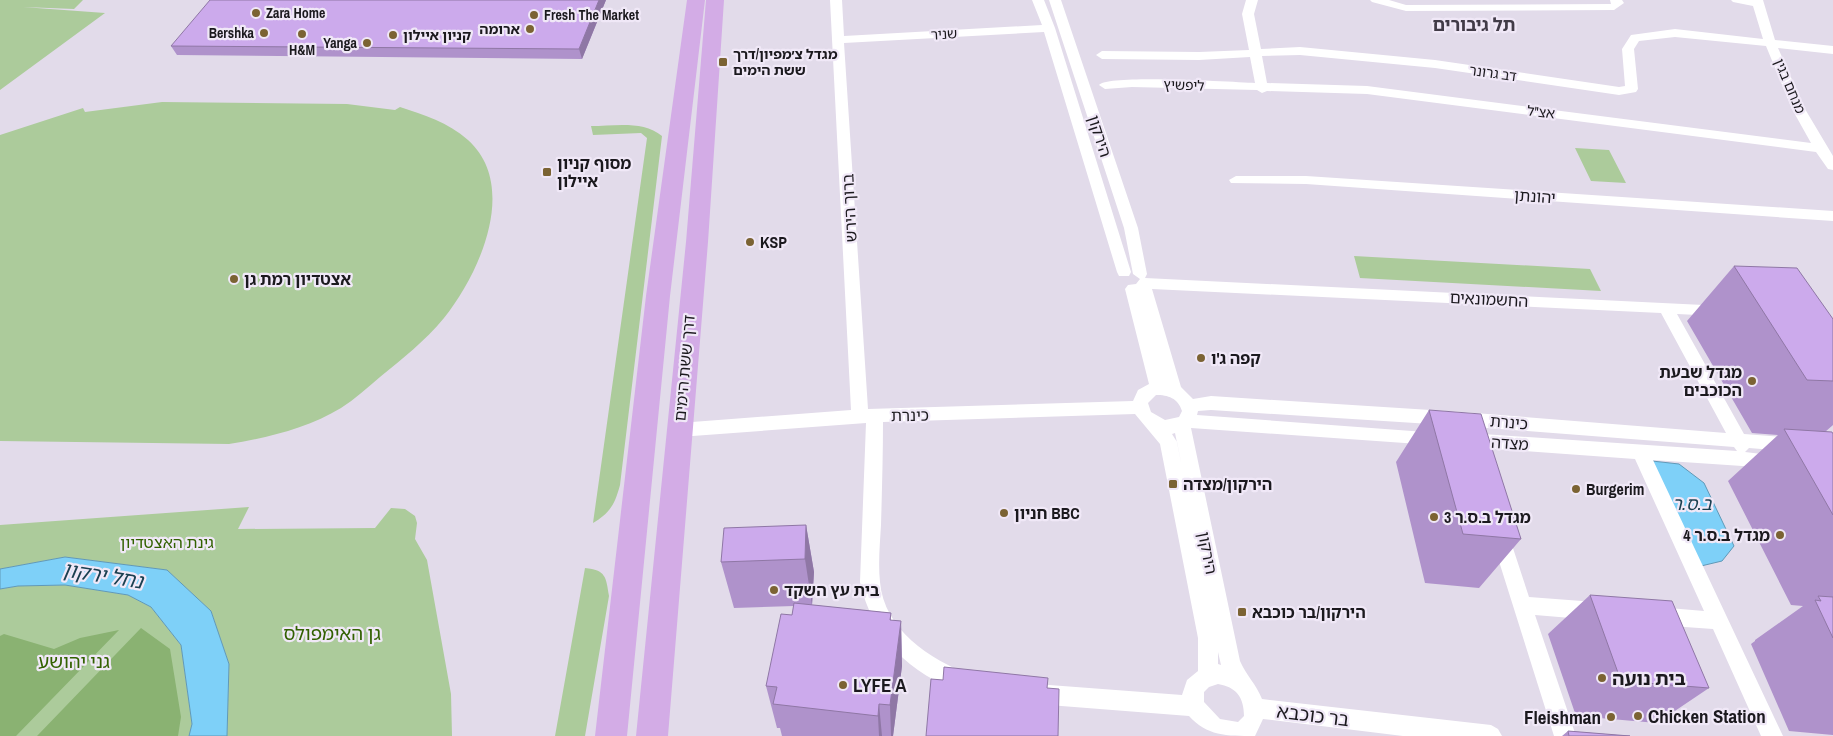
<svg xmlns="http://www.w3.org/2000/svg" width="1833" height="736" font-family="'Archivo Narrow','Noto Sans Hebrew',sans-serif">
  <style>
    .green { fill: #accb9b }
    .forest { fill: #8ab272 }
    .water { fill: #7ed0f8; stroke: #6099b7 }
    .lines { fill: none; stroke-linecap: round; stroke-linejoin: round }
    .street { fill: #fff; fill-rule: evenodd }
    .primary { fill: #d3ace6; fill-rule: evenodd }
    .wall { fill: #af92cb }
    .shaded-wall { fill: #8f77a5 }
    .building { fill: #ccaaec; stroke: #8f77a5 }
    .poi-dot { fill: #7b6333; stroke: #f0e8f7; stroke-width: 2 }
    .labels { text-anchor: middle; dominant-baseline: central; stroke-width: 4.5; stroke-linejoin: round; paint-order: stroke }
    .far-poi-label { font-size: 14px; font-weight: bold; fill: #1b191e; stroke: #f0e8f7; text-anchor: start }
    .far-street-label { font-size: 14px; fill: #1b191e; stroke: #f0e8f7 }
    .street-label { font-size: 16px; fill: #1b191e; stroke: #f0e8f7 }
    .poi-label { font-size: 16px; font-weight: bold; fill: #1b191e; stroke: #f0e8f7; text-anchor: start }
    .park-label { font-size: 16px; fill: #326100; stroke: #f0e8f7 }
    .far-district-label { font-size: 18px; font-weight: bold; fill: #413b47; stroke: #f0e8f7 }
    .water-label { font-size: 18px; font-style: italic; fill: #1b4051; stroke: #f0e8f7 }
    .near-park-label { font-size: 19px; fill: #326100; stroke: #f0e8f7 }
    .near-poi-label { font-size: 19px; font-weight: bold; fill: #1b191e; stroke: #f0e8f7; text-anchor: start }
    .near-street-label { font-size: 19px; fill: #1b191e; stroke: #f0e8f7 }
    .near-water-label { font-size: 21px; font-style: italic; fill: #1b4051; stroke: #f0e8f7 }
  </style>
  <rect width="100%" height="100%" fill="#e2dbea"/>
  <path class="green" d="M0 0H83L74 9 23 7 105 13 0 90Z
    M162 102 347 104 395 110 400 107C424 115 448 122 468 140 519 186 480 273 444 318 425 341 402 359 380 377 367 388 355 399 341 408 308 428 267 438 229 444L0 441V135L83 108 85 112Z
    M591 126C614 126 643 120 662 136L620 485C615 504 610 513 593 523L647 138 641 133 593 135Z
    M1575 148 1609 150 1626 183 1591 181Z
    M1354 256 1590 269 1601 291 1360 278Z
    M249 507 238 529 375 528 391 508 405 509 415 516 417 523 415 539 427 560 451 694 452 736H227L229 664 211 611 167 570 65 557 0 569V525Z
    M585 568C606 570 606 577 609 596L585 736H555Z
    M65 585 128 595 151 607 181 645 192 724 189 736H0V589L18 586Z"/>
  <path class="forest" d="M141 628 170 649 181 717 178 736H37Z
    M119 630 16 736H0V636L4 634 54 649 80 638Z"/>
  <path class="water" d="M1652 461 1679 464 1704 483 1734 546 1722 561 1701 566Z
    M65 557 167 570 211 611 229 664 227 736H189L192 724 181 645 151 607 128 595 65 585 18 586 0 589V569Z"/>
  <g class="lines">
    <path class="street" d="M830 0H842L844 36 1042 25 1032 0H1044L1055 28 1131 272 1129 276H1119L1117 272 1044 32 844 43 868 409 1133 401 1138 390 1149 384 1125 289 1128 285 1136 284 1140 279 1133 274 1124 228 1049 0H1061L1138 228 1147 274 1145 278 1724 306 1727 310 1724 314 1719 316 1677 314 1744 434 1833 441V455L1749 448 1745 452 1778 456 1781 461 1778 466 1772 468 1653 460 1783 736H1761L1713 629 1657 625 1650 622 1647 616 1650 610 1657 607 1704 611 1635 459 1468 447 1462 445 1459 440 1462 435 1468 433 1737 451 1734 447 1462 426 1211 410 1198 411 1197 415 1439 433 1442 438 1439 443 1433 445 1191 428 1240 661C1246 675 1256 684 1262 699L1491 725 1498 729 1502 736H1403L1263 719 1255 736C1226 736 1207 736 1189 716L1036 704 1029 701 1026 694 1029 687 1036 684 1182 695 1187 680 1198 671V638L1160 444 1135 414 883 422C883 456 882 490 881 525 880 543 878 563 880 582 884 630 930 659 970 675L973 682 970 689 963 692C910 675 872 637 860 582L866 423 679 437 673 435 670 430 673 425 679 423 851 410ZM1152 289 1661 313 1726 433 1462 412 1211 396 1193 399 1181 387ZM1156 395C1168 395 1178 398 1182 411L1179 417 1165 420 1151 412 1148 403ZM1175 433 1182 467 1177 442 1172 434ZM1218 652 1221 665 1218 664ZM1218 684C1236 687 1244 697 1244 716L1238 722 1220 719 1204 702V692L1209 687Z
      M1246 0H1258L1254 14 1261 49 1300 47 1435 60 1619 87 1625 86 1622 49 1631 35 1675 29 1763 39 1753 6 1733 2 1731 0H1763L1775 40 1833 46V54L1778 48 1805 109 1833 156V170L1828 169 1816 152 1367 94 1267 91 1262 93 1257 90 1132 87 1105 89 1099 85C1108 74 1233 82 1255 83L1250 57 1199 60 1102 59 1096 55 1102 51 1199 52 1249 50 1242 14ZM1675 37 1766 46 1792 109 1811 143 1367 86 1267 83 1262 56 1300 55 1435 68 1619 95 1636 92 1638 89 1634 49 1639 41Z
      M1370 0H1389L1406 5 1611 4 1610 0H1622L1624 3 1614 10 1406 11 1372 2Z
      M1236 176H1306L1833 211V221L1306 184 1231 183 1229 180Z
      M1500 528 1507 530 1509 536 1529 597 1595 602 1602 605 1605 611 1602 617 1595 620 1535 615 1576 736H1554L1491 536 1493 530Z"/>
    <path class="primary" d="M687 0H705L670 296 627 736H595L646 296Z
      M706 0H724L708 242 668 736H636L686 242Z"/>
  </g>
  <path class="wall" d="M606 0 582 59 177 55 171 46Z
    M1734 266 1833 319V425L1825 432 1833 434V735L1789 731 1751 644 1755 641V640L1803 606 1791 605 1728 481 1778 435 1752 433 1687 321Z
    M1429 410 1521 539 1479 588 1425 583 1396 462Z
    M806 525 814 572 812 605 891 613V620L901 621 902 666 893 736H782L780 728H777L766 686 792 615 794 606 734 608 721 562Z
    M1590 595 1709 688 1657 723 1576 716 1548 634Z
    M1568 731 1630 736H1562Z"/>
  <path class="shaded-wall" d="M599 0H606L582 59 579 49Z
    M806 525 814 572 812 605 805 559Z
    M901 621 902 666 893 736H891L890 705Z
    M879 704 882 736H879L878 716Z"/>
  <path class="building" d="M210 0H599L579 49 171 46Z
    M1734 266 1797 268 1833 319V381L1807 380Z
    M1429 410 1481 414 1521 539 1463 534Z
    M1784 429 1832 432 1833 434V515Z
    M806 525 805 559 721 562 724 528Z
    M1590 595 1672 601 1709 688 1621 681Z
    M1818 596 1833 597V638L1815 600 1821 601Z
    M794 603 891 613 890 620 901 621 890 705 879 704 878 716 773 704 777 687 766 686 781 614 792 615Z
    M944 667 1048 678 1047 688 1059 689 1058 736H926L931 679 943 680Z
    M1568 731 1630 736H1569Z"/>
  <g class="poi-dot">
    <circle cx="256" cy="13" r="5"/>
    <circle cx="534" cy="15" r="5"/>
    <circle cx="530" cy="29" r="5"/>
    <circle cx="264" cy="33" r="5"/>
    <circle cx="302" cy="34" r="5"/>
    <circle cx="393" cy="35" r="5"/>
    <circle cx="367" cy="43" r="5"/>
    <rect x="718" y="57" width="10" height="10" rx="2.5"/>
    <rect x="542" y="167" width="10" height="10" rx="2.5"/>
    <circle cx="750" cy="242" r="5"/>
    <circle cx="234" cy="279" r="5"/>
    <circle cx="1201" cy="358" r="5"/>
    <circle cx="1752" cy="381" r="5"/>
    <rect x="1168" y="479" width="10" height="10" rx="2.5"/>
    <circle cx="1576" cy="489" r="5"/>
    <circle cx="1004" cy="513" r="5"/>
    <circle cx="1434" cy="517" r="5"/>
    <circle cx="1780" cy="535" r="5"/>
    <circle cx="774" cy="590" r="5"/>
    <rect x="1237" y="607" width="10" height="10" rx="2.5"/>
    <circle cx="1602" cy="678" r="5"/>
    <circle cx="843" cy="685" r="5"/>
    <circle cx="1638" cy="716" r="5"/>
    <circle cx="1611" cy="717" r="5"/>
  </g>
  <g class="labels">
    <g class="far-poi-label">
      <text x="266" y="13">Zara Home</text>
      <text x="544" y="15">Fresh The Market</text>
      <text x="520" y="29" text-anchor="end">ארומה</text>
      <text x="254" y="33" text-anchor="end">Bershka</text>
      <text x="403" y="35">קניון איילון</text>
      <text x="357" y="43" text-anchor="end">Yanga</text>
      <text x="302" y="50" text-anchor="middle">H&amp;M</text>
      <text x="733" y="54">מגדל צ׳מפיון/דרך<tspan x="733" dy="16">ששת הימים</tspan></text>
    </g>
    <g class="far-street-label">
      <text transform="translate(944 34) rotate(-3)">שניר</text>
      <text transform="translate(1493 73) rotate(8)">דב גרונר</text>
      <text transform="translate(1184 85) rotate(2)">ליפשיץ</text>
      <text transform="translate(1790 86) rotate(67)">מנחם בגין</text>
      <text transform="translate(1541 112) rotate(7)">אצ"ל</text>
    </g>
    <g class="street-label">
      <text transform="translate(1100 136) rotate(72)">הירקון</text>
      <text transform="translate(1535 196) rotate(4)">יהונתן</text>
      <text transform="translate(849 208) rotate(-93)">ברוך הירש</text>
      <text transform="translate(1489 299) rotate(3)">החשמונאים</text>
      <text transform="translate(684 368) rotate(-85)">דרך ששת הימים</text>
      <text transform="translate(910 415) rotate(-1)">כינרת</text>
      <text transform="translate(1509 422) rotate(5)">כינרת</text>
      <text transform="translate(1510 443) rotate(4)">מצדה</text>
      <text transform="translate(1208 553) rotate(79)">הירקון</text>
    </g>
    <g class="poi-label">
      <text x="557" y="163">מסוף קניון<tspan x="557" dy="18">איילון</tspan></text>
      <text x="760" y="242">KSP</text>
      <text x="244" y="279">אצטדיון רמת גן</text>
      <text x="1211" y="358">קפה ג'ו</text>
      <text x="1742" y="372" text-anchor="end">מגדל שבעת<tspan x="1742" dy="18">הכוכבים</tspan></text>
      <text x="1183" y="484">הירקון/מצדה</text>
      <text x="1586" y="489">Burgerim</text>
      <text x="1014" y="513">חניון BBC</text>
      <text x="1444" y="517">מגדל ב.ס.ר 3</text>
      <text x="1770" y="535" text-anchor="end">מגדל ב.ס.ר 4</text>
      <text x="784" y="590">בית עץ השקד</text>
      <text x="1252" y="612">הירקון/בר כוכבא</text>
    </g>
    <g class="park-label">
      <text x="167" y="542">גינת האצטדיון</text>
    </g>
    <g class="far-district-label">
      <text x="1474" y="24">תל גיבורים</text>
    </g>
    <g class="water-label">
      <text x="1692" y="503">ב.ס.ר</text>
    </g>
    <g class="near-park-label">
      <text x="332" y="633">גן האימפולס</text>
      <text x="74" y="661">גני יהושע</text>
    </g>
    <g class="near-poi-label">
      <text x="1612" y="678">בית נועה</text>
      <text x="853" y="685">LYFE A</text>
      <text x="1648" y="716">Chicken Station</text>
      <text x="1601" y="717" text-anchor="end">Fleishman</text>
    </g>
    <g class="near-street-label">
      <text transform="translate(1313 715) rotate(7)">בר כוכבא</text>
    </g>
    <g class="near-water-label">
      <text transform="translate(103 575) rotate(9)">נחל ירקון</text>
    </g>
  </g>
</svg>
